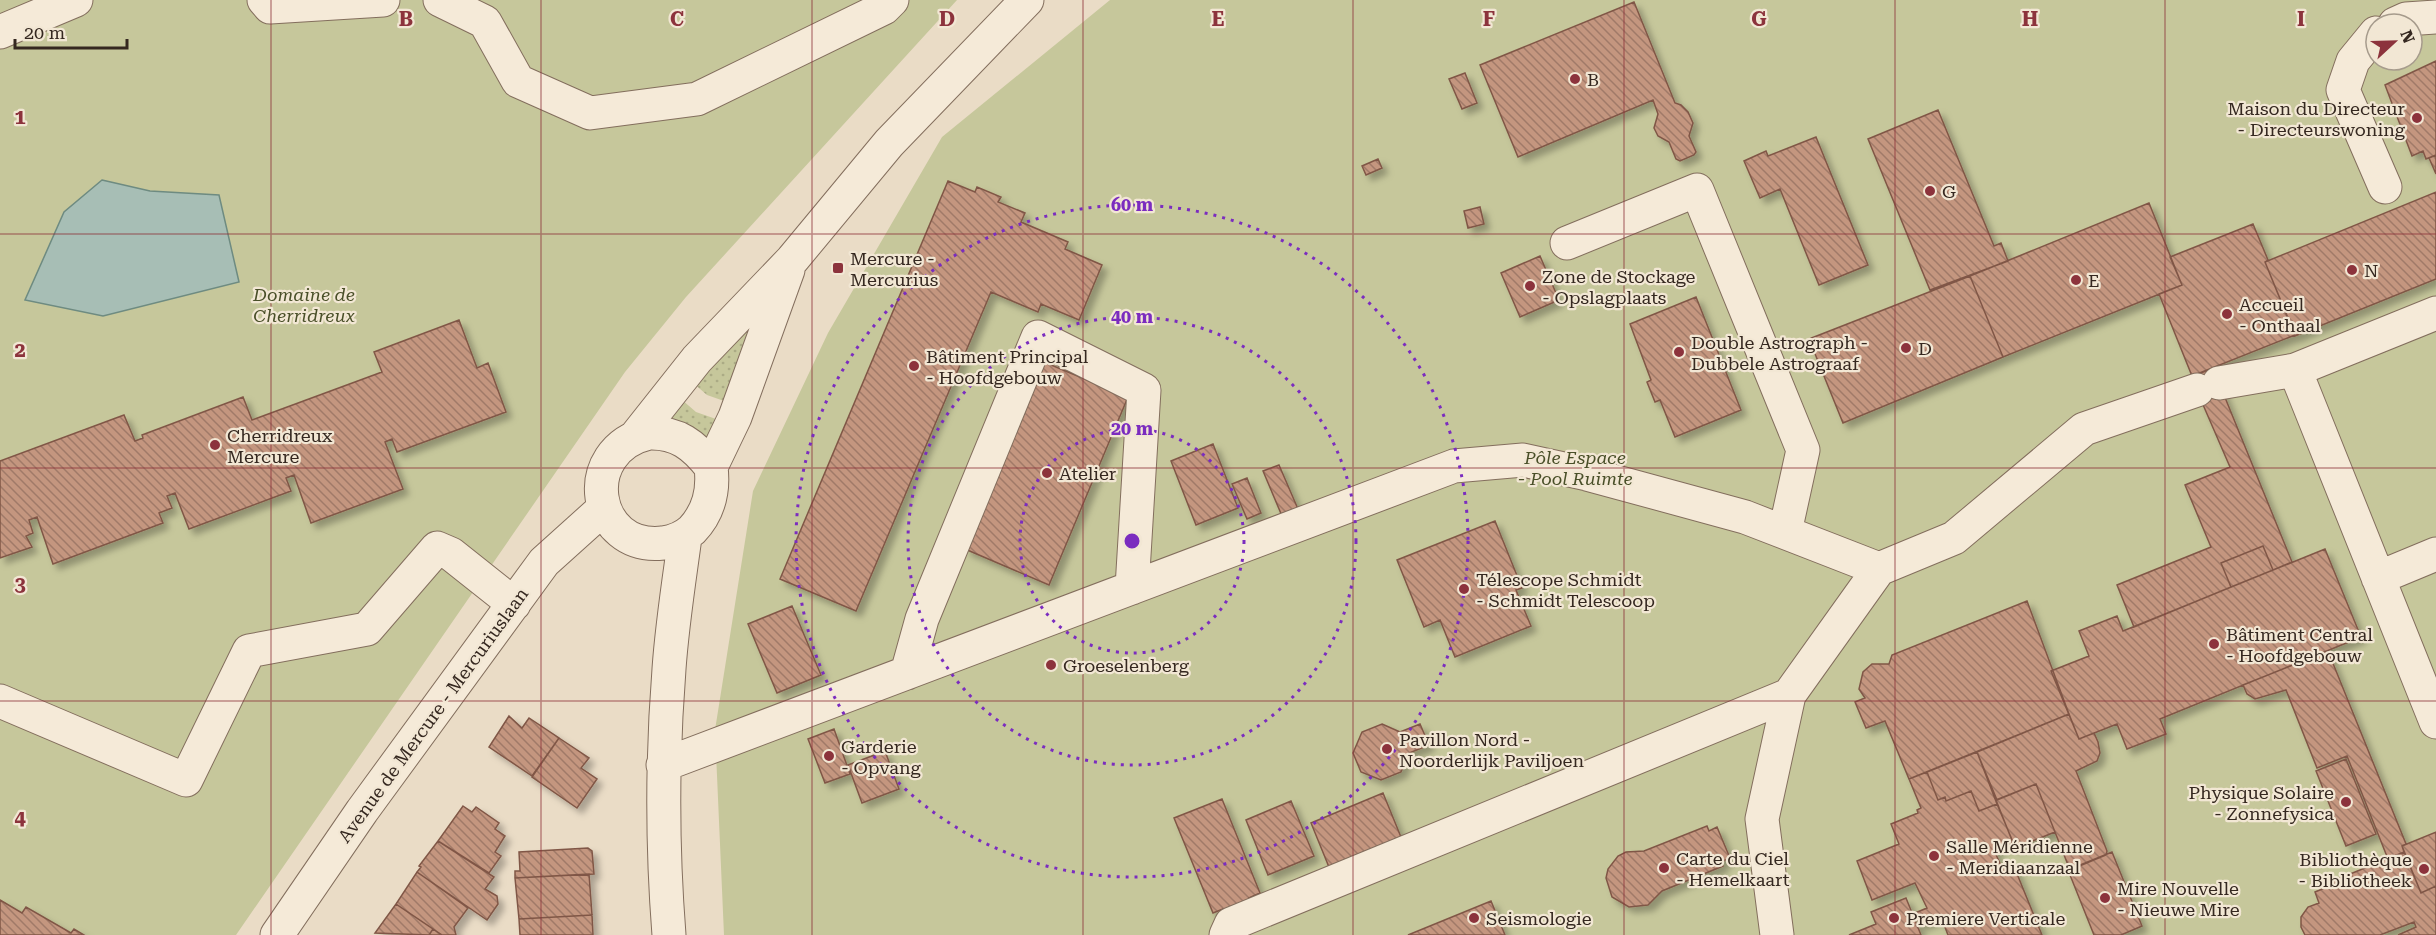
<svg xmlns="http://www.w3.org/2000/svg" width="2436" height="935" font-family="'Roboto Serif',serif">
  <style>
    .grass { fill: url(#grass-dots) }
    .garden { fill: #c6c79b; fill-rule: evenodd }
    .water { fill: #a7beb5; stroke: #6e8b81; stroke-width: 1.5 }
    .building { fill: url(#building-back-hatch); stroke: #805746; stroke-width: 1.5; filter: url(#shadow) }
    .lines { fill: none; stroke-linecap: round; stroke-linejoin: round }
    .minor-casing { stroke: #836e5d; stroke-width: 35 }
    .minor { stroke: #f5ead8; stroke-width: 33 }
    .grid { fill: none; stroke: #8c333c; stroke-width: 1.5; stroke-opacity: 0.55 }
    .ring { fill: none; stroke: #7b2cbf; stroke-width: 3; stroke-dasharray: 3 6 }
    .poi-dot { fill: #8c333c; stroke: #f2e7d4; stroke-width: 2 }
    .labels { text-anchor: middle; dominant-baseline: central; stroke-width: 4.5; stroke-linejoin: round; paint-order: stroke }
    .poi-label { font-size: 18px; fill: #352820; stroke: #f2e7d4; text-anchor: start }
    .park-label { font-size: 18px; font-style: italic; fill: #494f28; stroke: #f2e7d4 }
    .street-label { font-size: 18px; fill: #352820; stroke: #f2e7d4 }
    .grid-label { font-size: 20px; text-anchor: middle; font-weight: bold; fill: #8c333c; stroke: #f2e7d4; stroke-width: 4.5; stroke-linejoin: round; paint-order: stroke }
    .centre { fill: #7b2cbf; stroke: #f2e7d4; stroke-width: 3 }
    .ring-label { font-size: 18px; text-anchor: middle; font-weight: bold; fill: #7b2cbf; stroke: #f2e7d4; stroke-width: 4.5; stroke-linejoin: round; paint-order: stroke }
  </style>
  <defs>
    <pattern id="grass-dots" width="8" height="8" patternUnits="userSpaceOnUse" patternTransform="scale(1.5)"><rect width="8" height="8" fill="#c6c79b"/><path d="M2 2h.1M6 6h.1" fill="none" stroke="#abab85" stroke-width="1.8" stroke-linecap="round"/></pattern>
    <pattern id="building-back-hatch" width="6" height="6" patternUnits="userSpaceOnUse" patternTransform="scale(1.5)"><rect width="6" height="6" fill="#c4967f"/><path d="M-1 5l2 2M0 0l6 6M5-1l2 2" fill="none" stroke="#a07a68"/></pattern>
    <filter id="shadow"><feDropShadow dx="5.5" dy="5.5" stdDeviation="3" flood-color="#0004"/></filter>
  </defs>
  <rect width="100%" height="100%" fill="#eadcc6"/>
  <path class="grass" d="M757 308 724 401 707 395 692 382Z
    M681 399 696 412 716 419 708 441 663 420Z"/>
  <path class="garden" d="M0 0H957L686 297 625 372 236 935H0Z
    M1110 0H2436V935H724L715 730 753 491 828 333 942 137ZM2376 24H2412V60H2376Z"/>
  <path class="water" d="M102 180 150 191 219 195 239 282 103 316 25 300 64 212Z"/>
  <path class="building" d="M1634 2 1675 103 1681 105 1688 112 1693 123 1689 136 1696 152 1694 155 1680 161 1676 159 1669 142 1658 136 1654 128 1658 114 1653 100 1518 157 1480 65Z
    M2436 61V155L2426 159 2423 151 2412 156 2385 85Z
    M1465 73 1477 103 1462 109 1449 79Z
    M1938 110 1994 246 2001 243 2008 261 1930 290 1868 139Z
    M1816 137 1868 265 1819 285 1780 189 1760 198 1744 161 1766 151 1768 156Z
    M2436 155V174L2429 158Z
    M1378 159 1382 168 1366 175 1362 166Z
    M948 181 975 192 977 187 1001 197 998 202 1025 213 1021 222 1068 242 1065 249 1102 265 1079 320 1041 304 1038 312 991 292 856 611 780 579Z
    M2436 192V279L2295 336 2265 262Z
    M2149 203 2182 285 2003 357 1970 276Z
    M1480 207 1484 224 1468 228 1464 211Z
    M2253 224 2268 260 2265 262 2295 335 2192 376 2159 294 2182 285 2170 257Z
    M1540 256 1559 300 1520 317 1501 273Z
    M1970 276 2003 357 1843 423 1809 339Z
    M1696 297 1741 410 1675 437 1660 400 1655 402 1647 382 1651 380 1630 324Z
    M459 320 477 368 488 363 506 412 397 452 392 439 385 442 403 489 311 523 294 475 286 478 291 491 189 529 175 493 167 496 172 508 159 513 163 523 53 564 37 517 29 520 33 533 26 536 32 547 0 558V461L124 415 135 441 143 438 142 435 243 397 252 420 382 372 374 352Z
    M1044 362 1128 397 1049 585 965 549Z
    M2213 368 2292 562 2273 570 2263 546 2221 563 2231 587 2134 627 2117 585 2211 547 2185 485 2230 467 2191 377Z
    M1213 444 1238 508 1196 525 1171 461Z
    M1279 465 1298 509 1282 516 1263 471Z
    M1247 478 1261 513 1247 519 1232 484Z
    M1495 521 1522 588 1516 590 1531 626 1455 657 1440 620 1424 627 1397 560Z
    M2263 546 2273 570 2231 587 2221 563Z
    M2325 549 2361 637 2160 719 2166 734 2127 749 2117 724 2079 739 2051 671 2089 656 2079 631 2117 616 2123 631Z
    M2027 601 2069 714 1909 779 1885 721 1866 728 1855 702 1865 698 1859 689 1863 672 1872 664H1889L1892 655Z
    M792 606 821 675 777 693 748 624Z
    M2328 651 2406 844 2402 846 2404 852 2388 859 2347 756 2317 768 2286 690 2255 699 2247 694 2243 685Z
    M2069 714 2079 739 2094 733 2098 742 2100 753 2097 761 2076 771 2107 851 2106 855 2070 870 2036 784 1997 800 1977 752Z
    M509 716 522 728 529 718 559 738 532 776 489 747Z
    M1382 724 1400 732 1420 724 1429 745 1409 753 1401 772 1381 780 1361 772 1353 753 1362 732Z
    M834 729 850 774 825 783 808 739Z
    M559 738 589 758 581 768 597 779 577 808 532 777Z
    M885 751 899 789 862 803 848 765Z
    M1977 752 1997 804 1979 811 1971 791 1946 801 1945 797 1938 800 1927 772Z
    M2346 759 2376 834 2346 846 2316 771Z
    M1927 772 1938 800 1945 797 1946 801 1971 791 1979 811 1997 804 2013 842 1994 850 2002 868 2013 864 2042 935H1948L1941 917 1920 925 1915 913 1927 908 1915 883 1872 900 1857 861 1899 844 1891 824 1918 813 1917 810 1921 808 1909 779Z
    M2036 784 2055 832 2015 848 1996 800Z
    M1383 793 1403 842 1331 872 1311 823Z
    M1222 799 1260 893 1249 898 1254 910 1228 920 1223 909 1213 913 1174 818Z
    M1291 801 1314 856 1268 875 1246 820Z
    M463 806 472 812 476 807 499 823 495 829 505 836 495 852 501 856 489 873 438 841Z
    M1707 826 1709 831 1717 827 1730 858 1721 862 1723 866 1662 891 1648 905 1629 907 1612 897 1606 878 1608 869 1618 856 1626 852 1644 851Z
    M2436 832V886L2421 893 2402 846Z
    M438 841 494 877 485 889 497 896 498 904 487 920 417 872 421 867 419 866Z
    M588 848 592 851 594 874 515 878V871H520L519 852Z
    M2112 852 2142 926 2121 935H2094L2068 870Z
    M2404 852 2421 893 2436 886V935H2398L2416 927 2414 922 2380 935H2305L2301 927V917L2308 907 2319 903 2315 892 2334 884 2333 881Z
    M417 872 468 908 454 927 456 935H442L396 904Z
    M589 874 592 915 519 919 515 878Z
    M1906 898 1921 935H1849L1876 924 1871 912Z
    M0 900 22 913 26 907 71 933 74 929 84 935H0Z
    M1491 901 1505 935H1408Z
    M396 904 433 929 429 935 375 933Z
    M592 915 593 935H520L519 919Z
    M433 929 442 935H429Z"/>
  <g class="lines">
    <defs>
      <path id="minor" d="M264 0 270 7 383 0
        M440 0 485 22 518 81 590 113 697 99 884 8 892 0
        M2395 24 2406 19 2436 17
        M0 32 76 0
        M2376 33 2353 61 2343 90 2385 187
        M1567 243 1697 190 1803 450 1785 532
        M2436 313 2295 370 2436 722
        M2219 383 2295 370
        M649 433C677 432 694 445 711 467 714 491 709 512 692 530 683 538 675 541 663 543 592 551 576 450 649 433Z
        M636 436 697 359 792 260 889 143 1027 0
        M711 467 735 417 788 270
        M2378 578 2436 554
        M907 673 922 619 1038 337 1144 390 1132 588
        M0 701 186 780 249 651 367 629 437 548 451 554 514 604
        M663 765 1454 466 1523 460 1587 474 1745 517 1879 569 1954 538 2084 429 2197 390
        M277 935 362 811 544 562 604 508
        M669 935C662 846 662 758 669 669 672 625 679 581 685 537
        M1226 935 1231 924 1789 695
        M1777 935 1762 819 1789 695 1879 569"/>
    </defs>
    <use href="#minor" class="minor-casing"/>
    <use href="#minor" class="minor"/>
  </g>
  <path class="grid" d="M271 0V935M541 0V935M812 0V935M1083 0V935M1353 0V935M1624 0V935M1895 0V935M2165 0V935M0 234H2436M0 468H2436M0 701H2436"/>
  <g class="ring">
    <circle cx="1132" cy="541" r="112"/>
    <circle cx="1132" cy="541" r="224"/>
    <circle cx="1132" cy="541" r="336"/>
  </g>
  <g class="poi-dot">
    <circle cx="1575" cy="79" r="6"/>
    <circle cx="2417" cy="118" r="6"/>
    <circle cx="1930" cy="191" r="6"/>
    <rect x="832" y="262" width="12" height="12" rx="3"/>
    <circle cx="2352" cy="270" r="6"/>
    <circle cx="2076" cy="280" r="6"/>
    <circle cx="1530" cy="286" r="6"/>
    <circle cx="2227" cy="314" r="6"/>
    <circle cx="1906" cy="348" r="6"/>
    <circle cx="1679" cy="352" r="6"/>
    <circle cx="914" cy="366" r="6"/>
    <circle cx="215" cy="445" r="6"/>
    <circle cx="1047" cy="473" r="6"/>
    <circle cx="1464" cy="589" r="6"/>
    <circle cx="2214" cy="644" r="6"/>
    <circle cx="1051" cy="665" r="6"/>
    <circle cx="1387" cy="749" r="6"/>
    <circle cx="829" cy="756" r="6"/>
    <circle cx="2346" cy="802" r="6"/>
    <circle cx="1934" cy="856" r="6"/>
    <circle cx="1664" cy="868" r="6"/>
    <circle cx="2424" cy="869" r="6"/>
    <circle cx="2105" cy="898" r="6"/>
    <circle cx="1474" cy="918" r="6"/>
    <circle cx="1894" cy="918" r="6"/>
  </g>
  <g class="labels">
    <g class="poi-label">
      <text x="1587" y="79">B</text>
      <text x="2405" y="108" text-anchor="end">Maison du Directeur<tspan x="2405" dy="21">- Directeurswoning</tspan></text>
      <text x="1942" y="191">G</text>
      <text x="850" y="258">Mercure -<tspan x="850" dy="21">Mercurius</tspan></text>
      <text x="2364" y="270">N</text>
      <text x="1542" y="276">Zone de Stockage<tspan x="1542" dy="21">- Opslagplaats</tspan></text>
      <text x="2088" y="280">E</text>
      <text x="2239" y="304">Accueil<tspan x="2239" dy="21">- Onthaal</tspan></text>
      <text x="1691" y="342">Double Astrograph -<tspan x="1691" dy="21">Dubbele Astrograaf</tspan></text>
      <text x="1918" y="348">D</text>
      <text x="926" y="356">Bâtiment Principal<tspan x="926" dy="21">- Hoofdgebouw</tspan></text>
      <text x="227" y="435">Cherridreux<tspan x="227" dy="21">Mercure</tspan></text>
      <text x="1059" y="473">Atelier</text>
      <text x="1476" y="579">Télescope Schmidt<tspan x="1476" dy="21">- Schmidt Telescoop</tspan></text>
      <text x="2226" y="634">Bâtiment Central<tspan x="2226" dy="21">- Hoofdgebouw</tspan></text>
      <text x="1063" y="665">Groeselenberg</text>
      <text x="1399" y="739">Pavillon Nord -<tspan x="1399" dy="21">Noorderlijk Paviljoen</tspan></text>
      <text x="841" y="746">Garderie<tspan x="841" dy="21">- Opvang</tspan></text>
      <text x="2334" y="792" text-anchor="end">Physique Solaire<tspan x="2334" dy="21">- Zonnefysica</tspan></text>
      <text x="1946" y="846">Salle Méridienne<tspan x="1946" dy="21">- Meridiaanzaal</tspan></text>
      <text x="1676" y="858">Carte du Ciel<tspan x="1676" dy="21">- Hemelkaart</tspan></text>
      <text x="2412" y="859" text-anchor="end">Bibliothèque<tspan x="2412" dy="21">- Bibliotheek</tspan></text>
      <text x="2117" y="888">Mire Nouvelle<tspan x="2117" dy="21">- Nieuwe Mire</tspan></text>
      <text x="1486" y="918">Seismologie</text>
      <text x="1906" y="918">Premiere Verticale</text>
    </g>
    <g class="park-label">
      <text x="304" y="294">Domaine de<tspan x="304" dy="21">Cherridreux</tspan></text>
      <text x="1575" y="457">Pôle Espace<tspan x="1575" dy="21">- Pool Ruimte</tspan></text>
    </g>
    <g class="street-label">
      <text transform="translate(433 715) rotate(-54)">Avenue de Mercure - Mercuriuslaan</text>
    </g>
  </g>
  <g class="grid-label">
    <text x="406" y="26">B</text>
    <text x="677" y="26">C</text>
    <text x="947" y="26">D</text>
    <text x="1218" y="26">E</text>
    <text x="1489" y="26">F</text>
    <text x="1759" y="26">G</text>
    <text x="2030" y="26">H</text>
    <text x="2301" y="26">I</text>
    <text x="20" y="124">1</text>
    <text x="20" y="357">2</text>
    <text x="20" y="591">3</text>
    <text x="20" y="825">4</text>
  </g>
  <circle cx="1132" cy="541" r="9" class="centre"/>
  <g class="ring-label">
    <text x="1132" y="211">60 m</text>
    <text x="1132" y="323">40 m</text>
    <text x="1132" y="435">20 m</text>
  </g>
  <g transform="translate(2394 42) rotate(68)"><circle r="28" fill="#f2e7d4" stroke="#a69b8c" stroke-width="1.5"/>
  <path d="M0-4.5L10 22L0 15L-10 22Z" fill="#8c333c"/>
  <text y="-9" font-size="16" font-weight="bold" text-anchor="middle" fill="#352820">N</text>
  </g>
  <path d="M15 39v9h112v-9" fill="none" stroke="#352820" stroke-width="3"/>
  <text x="24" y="39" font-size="18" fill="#352820" stroke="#f2e7d4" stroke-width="4.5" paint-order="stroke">20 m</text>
</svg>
